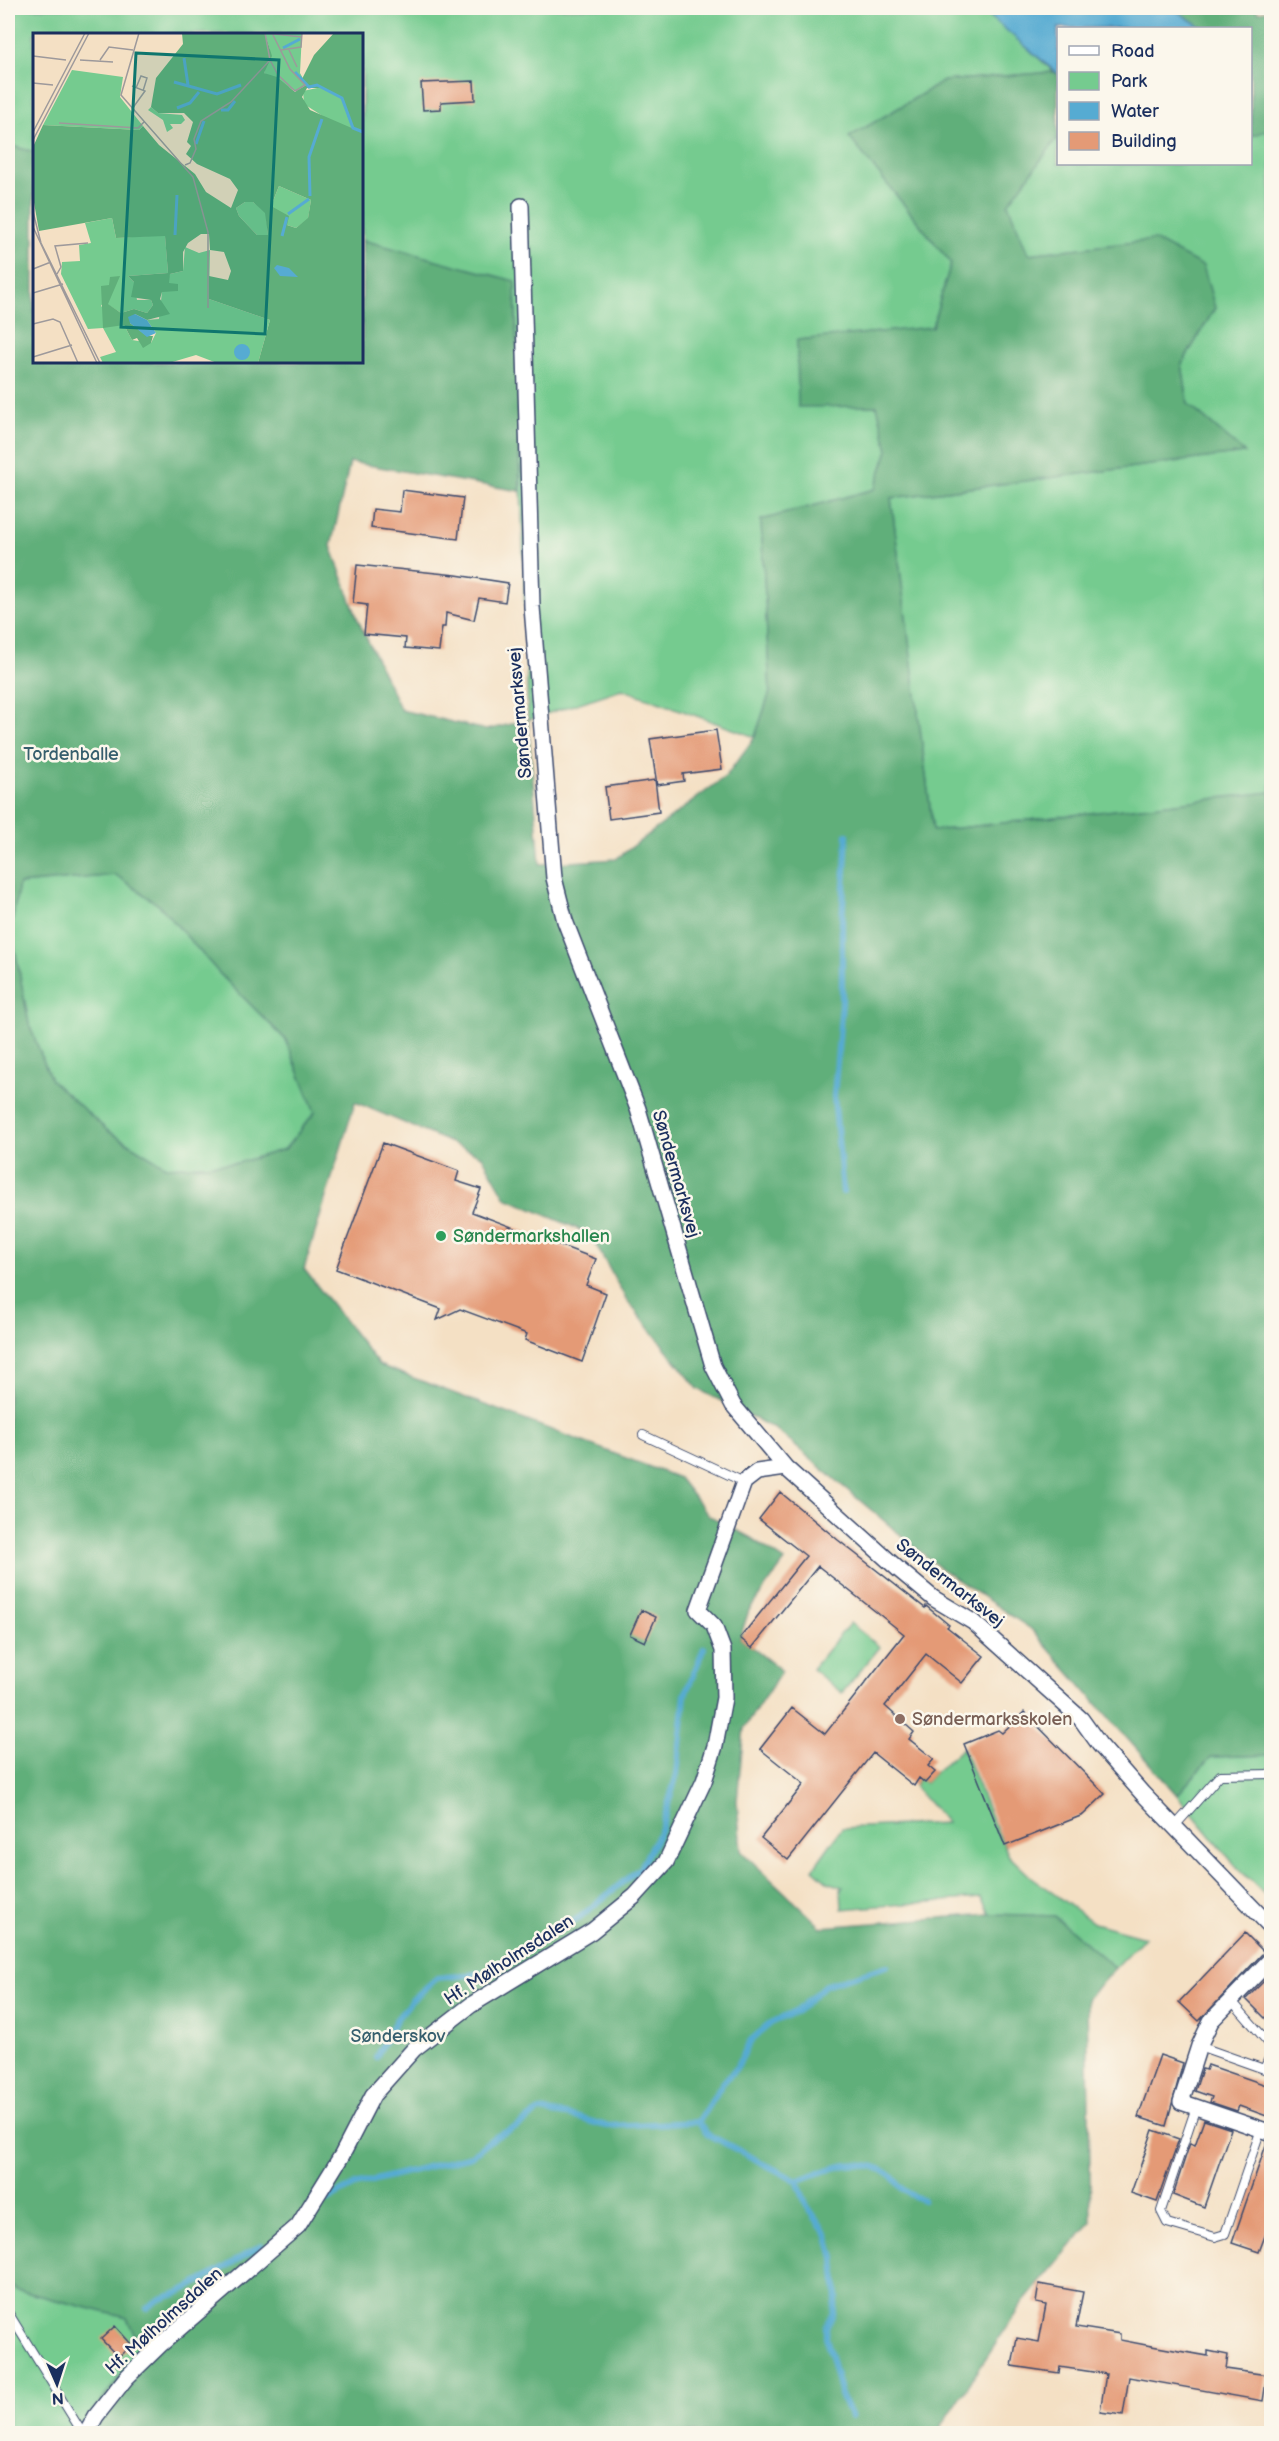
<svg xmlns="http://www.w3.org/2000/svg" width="1279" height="2441" font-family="'Balsamiq Sans',sans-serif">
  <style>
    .green { fill: #75cb8f; stroke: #487d76; stroke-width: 1.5 }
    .forest { fill: #60af7a; stroke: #3e6f6c; stroke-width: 1.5; fill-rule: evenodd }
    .water { fill: #56abd2; stroke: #386d98; stroke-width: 1.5 }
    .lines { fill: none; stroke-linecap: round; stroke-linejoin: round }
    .stream { stroke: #56abd2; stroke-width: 6 }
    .building { fill: #e49a76 }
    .lane-casing { stroke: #3c4a6d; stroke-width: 10 }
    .street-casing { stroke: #3c4a6d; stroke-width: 18 }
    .lane { stroke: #fff; stroke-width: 8 }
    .street { stroke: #fff; stroke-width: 15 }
    .leisure-dot { fill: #2e9e5b; stroke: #fbf7ec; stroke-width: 2 }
    .education-dot { fill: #8d6e63; stroke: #fbf7ec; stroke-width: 2 }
    .labels { text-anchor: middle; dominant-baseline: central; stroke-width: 5; stroke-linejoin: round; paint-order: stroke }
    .street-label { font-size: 18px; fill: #1b2f5e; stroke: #fbf7ec }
    .park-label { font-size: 18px; fill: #365e6d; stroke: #fbf7ec }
    .leisure-label { font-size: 18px; fill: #27864d; stroke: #fbf7ec; text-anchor: start }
    .education-label { font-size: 18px; fill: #785e54; stroke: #fbf7ec; text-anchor: start }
    .inset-river { fill: none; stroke: #56abd2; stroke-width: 3 }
    .inset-road { fill: none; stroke: #9d999b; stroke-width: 1.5 }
    .view { fill: #0f766e; fill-opacity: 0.15; stroke: #0f766e; stroke-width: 3 }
    .inset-edge { fill: none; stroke: #1b2f5e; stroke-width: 3 }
  </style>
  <rect width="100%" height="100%" fill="#fbf7ec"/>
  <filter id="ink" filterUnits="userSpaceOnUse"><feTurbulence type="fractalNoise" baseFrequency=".0167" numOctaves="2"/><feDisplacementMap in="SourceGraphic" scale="12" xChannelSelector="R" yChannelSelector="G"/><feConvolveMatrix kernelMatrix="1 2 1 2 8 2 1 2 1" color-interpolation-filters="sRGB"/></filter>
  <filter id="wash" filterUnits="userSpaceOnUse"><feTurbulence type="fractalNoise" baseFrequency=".008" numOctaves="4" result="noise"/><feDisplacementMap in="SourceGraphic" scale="24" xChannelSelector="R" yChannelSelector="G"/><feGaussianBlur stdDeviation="1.35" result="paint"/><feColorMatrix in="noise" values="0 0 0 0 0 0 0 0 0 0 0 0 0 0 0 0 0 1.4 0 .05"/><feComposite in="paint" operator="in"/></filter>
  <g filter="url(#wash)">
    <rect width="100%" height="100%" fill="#f4e0c4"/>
    <path class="green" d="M8 8H983L1054 72 944 81 850 137 951 263 932 327 877 405 888 450 875 489 761 520 770 692 755 737 622 689 528 720 515 282 362 240V34H34V152L8 145Z
      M1271 129V792L933 831 891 498 1244 453 1188 404 1182 364 1215 308 1154 240 1028 254 1007 204 1058 137V164H1250L1251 136Z
      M116 875 160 906 220 974 286 1040 315 1112 285 1149 238 1163 167 1167 108 1131 51 1080 29 1024 11 928 19 884Z
      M850 1623 880 1647 842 1693 812 1669Z
      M963 1748 992 1820 1009 1856 1031 1877 1094 1923 1145 1937 1115 1968 1054 1916 990 1914 981 1898 842 1909 841 1889 843 1887 828 1882 813 1869 842 1828 947 1823 914 1786 919 1778 925 1783 935 1772Z
      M1271 1755V1901L1234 1864 1177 1795 1211 1757Z
      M8 2284 17 2290 127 2317 141 2350 76 2433H8Z"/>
    <path class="forest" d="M1172 8H1255L1258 12 1271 10V129L1251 136 1250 28H1203Z
      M1054 72 1058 74V137L1008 204 1028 254 1154 240 1203 266 1215 308 1182 364 1188 404 1245 453 891 498 933 831 1271 792V1755L1211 1757 1177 1795 1031 1629 940 1568 775 1429 698 1389 626 1299 590 1234 506 1198 482 1156 355 1102 304 1269 379 1365 679 1478 708 1515 751 1538 785 1561 749 1610 740 1638 782 1671 744 1728 737 1801 741 1851 821 1927 990 1914 1054 1916 1115 1968 1087 1999 1091 2222 1022 2304 937 2433H76L141 2350 127 2318 17 2290 8 2284V145L34 152V362H362V240L515 281 520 491 350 462 331 546 358 620 401 710 486 730 528 720 540 864 616 859 726 776 755 737 770 692 761 520 875 489 888 450 877 406 798 407 797 340 932 327 951 263 849 137 944 81ZM116 875 160 906 220 974 286 1040 315 1112 285 1149 238 1163 167 1167 108 1131 51 1080 29 1024 11 928 19 884Z"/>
    <path class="water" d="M983 8H1172L1203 28H1058V74L984 11Z"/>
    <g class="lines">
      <path class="stream" d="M843 1192 834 1096 842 1003V923L847 835
        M376 2057 396 2020 412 2000 437 1978 496 1972 537 1943 580 1917 640 1868 661 1829 677 1774 685 1695 704 1648
        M698 2122 723 2083 737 2067 751 2040 771 2023 797 2011 825 1985 887 1966
        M797 2181 807 2206 828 2236 834 2258 837 2297 833 2316 826 2327V2337L841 2395 851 2417
        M327 2200 355 2185 471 2156 493 2138 517 2127 540 2111 572 2116 606 2126 698 2122 707 2134 797 2181C827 2170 861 2153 890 2175 895 2179 898 2185 903 2189 908 2194 916 2197 923 2200
        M147 2308C161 2296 166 2299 180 2292 208 2278 235 2262 261 2245"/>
    </g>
    <g id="blocks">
      <path class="building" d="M474 81 475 100 441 102V109L423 110 421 83Z
        M402 490 463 498 458 539 371 528 373 509 400 512Z
        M357 565 456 575 508 583 505 602 479 598 474 620 446 613 445 627H442L439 651 405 648 406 638 364 634 367 605 353 603Z
        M716 730 722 769 683 774 684 781 657 785 650 739Z
        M655 780 659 812 609 819 605 787Z
        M383 1143 459 1171 456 1181 481 1189 472 1212 596 1259 586 1285 606 1293 582 1362 525 1340 527 1334 460 1309 437 1320 441 1309 336 1269Z
        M780 1492 838 1540 925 1608 926 1606 949 1625 947 1627 984 1656 962 1683 926 1654 885 1706 914 1732 909 1739 934 1759 928 1766 935 1772 925 1783 919 1778 914 1786 873 1753 788 1860 761 1838 804 1784 760 1749 792 1708 825 1734 904 1634 818 1566 752 1648 740 1638 806 1556 759 1519Z
        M641 1610 656 1617 645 1642 630 1635Z
        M1024 1712 1105 1794 1083 1815 1005 1846 964 1744 998 1730 1002 1733Z
        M1245 1933 1264 1952 1199 2021 1179 2002Z
        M1266 1979 1272 1984V2025L1246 1999Z
        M1160 2055 1183 2063 1166 2126 1138 2117Z
        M1208 2065 1272 2087V2118L1239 2106 1237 2111 1210 2102 1212 2097 1195 2091 1202 2069 1206 2070Z
        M1204 2120 1231 2129 1204 2207 1173 2195 1190 2143 1195 2145Z
        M1153 2130 1179 2139 1157 2202 1131 2193Z
        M1267 2142H1272V2217L1259 2252 1232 2243Z
        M1039 2284 1083 2292 1076 2327 1120 2334V2340L1146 2345 1208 2356V2351L1228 2355 1226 2369 1267 2375 1263 2401 1129 2377 1123 2415 1100 2412 1106 2374 1060 2367 1059 2373 1012 2366 1017 2338 1039 2342 1046 2305 1036 2303Z
        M115 2326 132 2345 118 2357 101 2339Z"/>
    </g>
  </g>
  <g filter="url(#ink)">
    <use href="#blocks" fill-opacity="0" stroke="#3c4a6d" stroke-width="1.5"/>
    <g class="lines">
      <defs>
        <path id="lane" d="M643 1435 744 1482
          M1175 1826 1220 1775 1272 1774
          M1231 2000 1272 2047
          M1199 2046 1264 2069 1272 2052
          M1196 2107 1161 2211 1167 2223 1215 2237 1225 2234 1261 2129
          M8 2312 83 2434"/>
        <path id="street" d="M521 206 532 607 554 878 565 921 638 1109 713 1366 733 1405 786 1468 898 1569 933 1598 973 1622 1081 1719 1099 1744 1142 1793 1272 1928
          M1272 1958 1211 2021 1199 2046 1181 2102 1272 2133
          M86 2434 96 2416 126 2378 160 2345 298 2226 342 2155 373 2095 414 2049 471 2005 592 1931 635 1896 666 1862 704 1781 715 1746 724 1698 723 1650 714 1626 698 1610 744 1482 757 1472 786 1468"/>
      </defs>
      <use href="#lane" class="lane-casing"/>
      <use href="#street" class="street-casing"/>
      <use href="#lane" class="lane"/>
      <use href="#street" class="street"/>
    </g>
  </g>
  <circle class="leisure-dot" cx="441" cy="1236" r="6"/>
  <circle class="education-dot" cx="900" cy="1719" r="6"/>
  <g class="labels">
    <g class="street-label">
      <text transform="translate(520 713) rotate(-95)">Søndermarksvej</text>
      <text transform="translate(676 1174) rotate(74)">Søndermarksvej</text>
      <text transform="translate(950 1583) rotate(38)">Søndermarksvej</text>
      <text transform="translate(509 1960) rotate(-33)">Hf. Mølholmsdalen</text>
      <text transform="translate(164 2321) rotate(-42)">Hf. Mølholmsdalen</text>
    </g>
    <g class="park-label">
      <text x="71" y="754">Tordenballe</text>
      <text x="398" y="2036">Sønderskov</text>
    </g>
    <g class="leisure-label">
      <text x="453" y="1236">Søndermarkshallen</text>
    </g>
    <g class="education-label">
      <text x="912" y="1719">Søndermarksskolen</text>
    </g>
  </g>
  <g transform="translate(33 33)">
    <rect width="330" height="330" fill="#f4e0c4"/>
    <path d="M232 0H269L267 40 273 51 264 59 231 40 237 17ZM39 37 90 44 87 64 110 93 106 97 10 92ZM289 54 309 65 321 96 302 91 271 71 270 58ZM118 74 125 80 149 82 152 87 148 91H137L140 95 134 99 130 87 115 77ZM246 153 278 167 275 186 263 195 254 192 238 173ZM212 169H220L233 180 235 202H224L206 183 203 175ZM79 185 83 205 132 202 135 240 95 243 101 249 104 267H118L120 272 114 280 101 276 88 280 74 271 86 243 68 273 91 292 99 307 118 310 123 300 114 287 126 286 129 259 137 241 150 238 152 214 166 220 177 217 176 266 237 287 225 330H184L163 322 136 330H70L67 324 83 319 70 295 55 296 28 241 29 229 47 228 46 212 58 210 52 190Z" fill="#75cb8f"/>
    <path d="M149 0H232L239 23 231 40 244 44 262 59 273 52 269 46 281 22 301 0H330V330H225L237 287 176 266V243L195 247 198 238 191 219 177 217 176 201H168L155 210 150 219V238L137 241 136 250 145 251V258L129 259 127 266 137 281 114 287 102 281 97 290 114 303H120L118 310 110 315 104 305 99 307 91 292 70 295 68 253 76 252 77 244 87 243 75 271 88 280 101 276 114 280 120 272 118 267 98 264 101 249 95 243 135 240 132 203 83 205 79 185 6 198 0 164V114L10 92 106 97 110 93 126 112 162 141 173 159 198 175 205 157 197 146 164 131 153 121 158 113 154 109 160 89 151 80H125L118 74 123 45 150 11ZM274 55H289L309 65 321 96 277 77 269 64ZM246 153 278 167 275 185 263 195 254 192 256 183 238 173ZM212 169H220L232 180 235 202H224L206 183 203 175Z" fill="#60af7a" fill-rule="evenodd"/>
    <path d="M244 232 256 235 265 244 247 243 241 235ZM102 281 114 287 123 300 114 304 97 290 95 284ZM201 319a8 8 0 1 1 16 0a8 8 0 1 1-16 0Z" fill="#56abd2"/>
    <path class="inset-river" d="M250 15 267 6M151 25 155 52M262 39 276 54 284 52 309 65 320 95 330 99M141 49 184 61 208 52M144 75 157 70 166 59M188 77H195L202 68M163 111 171 88M277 163 276 124 289 86M255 181 276 166M142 202 144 162M249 203 254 184"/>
    <path class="inset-road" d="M106 0 88 62 160 144 175 199V275M248 17 268 14 269 0M256 17 264 34M0 23 33 27M47 27 80 29M67 27 76 14 100 17M237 27 245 42 262 58 272 52 257 36 240 2M0 50 20 52M99 53 112 58 99 76M103 55 108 43 114 45 110 58M26 90 105 95 111 89M0 99 52 0M0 107 56 0M152 132 157 130 163 116 161 106 168 88 198 69 237 27 232 0 269 4M0 179 8 210 67 330M0 194 64 330M0 236 18 229M24 241 28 234 22 213 55 210M0 260 30 251M0 291 20 286 27 289 45 330M0 324 39 312"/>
    <path class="view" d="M103 20 246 27 232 301 88 294Z"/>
    <rect width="330" height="330" class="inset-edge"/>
  </g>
  <rect width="1279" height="2441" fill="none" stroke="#fbf7ec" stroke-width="30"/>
  <rect x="1057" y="27" width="195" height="138" fill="#fbf7ec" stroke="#a1a7b3" stroke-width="1.5"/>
  <rect x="1069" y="46" width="30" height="9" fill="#ffffff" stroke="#a1a7b3" stroke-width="1.5"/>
  <text x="1111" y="57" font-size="18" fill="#1b2f5e">Road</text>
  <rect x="1069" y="72" width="30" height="18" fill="#75cb8f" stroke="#a1a7b3" stroke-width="1.5"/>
  <text x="1111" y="87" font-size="18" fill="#1b2f5e">Park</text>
  <rect x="1069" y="102" width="30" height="18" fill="#56abd2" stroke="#a1a7b3" stroke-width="1.5"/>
  <text x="1111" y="117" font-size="18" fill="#1b2f5e">Water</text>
  <rect x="1069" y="132" width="30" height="18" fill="#e49a76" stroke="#a1a7b3" stroke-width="1.5"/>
  <text x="1111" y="147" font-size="18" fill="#1b2f5e">Building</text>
  <g transform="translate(57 2384) rotate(177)" stroke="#fbf7ec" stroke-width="4.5" paint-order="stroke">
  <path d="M0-4.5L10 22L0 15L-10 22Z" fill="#1b2f5e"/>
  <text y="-9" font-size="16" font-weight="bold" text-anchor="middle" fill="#1b2f5e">N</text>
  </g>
</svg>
